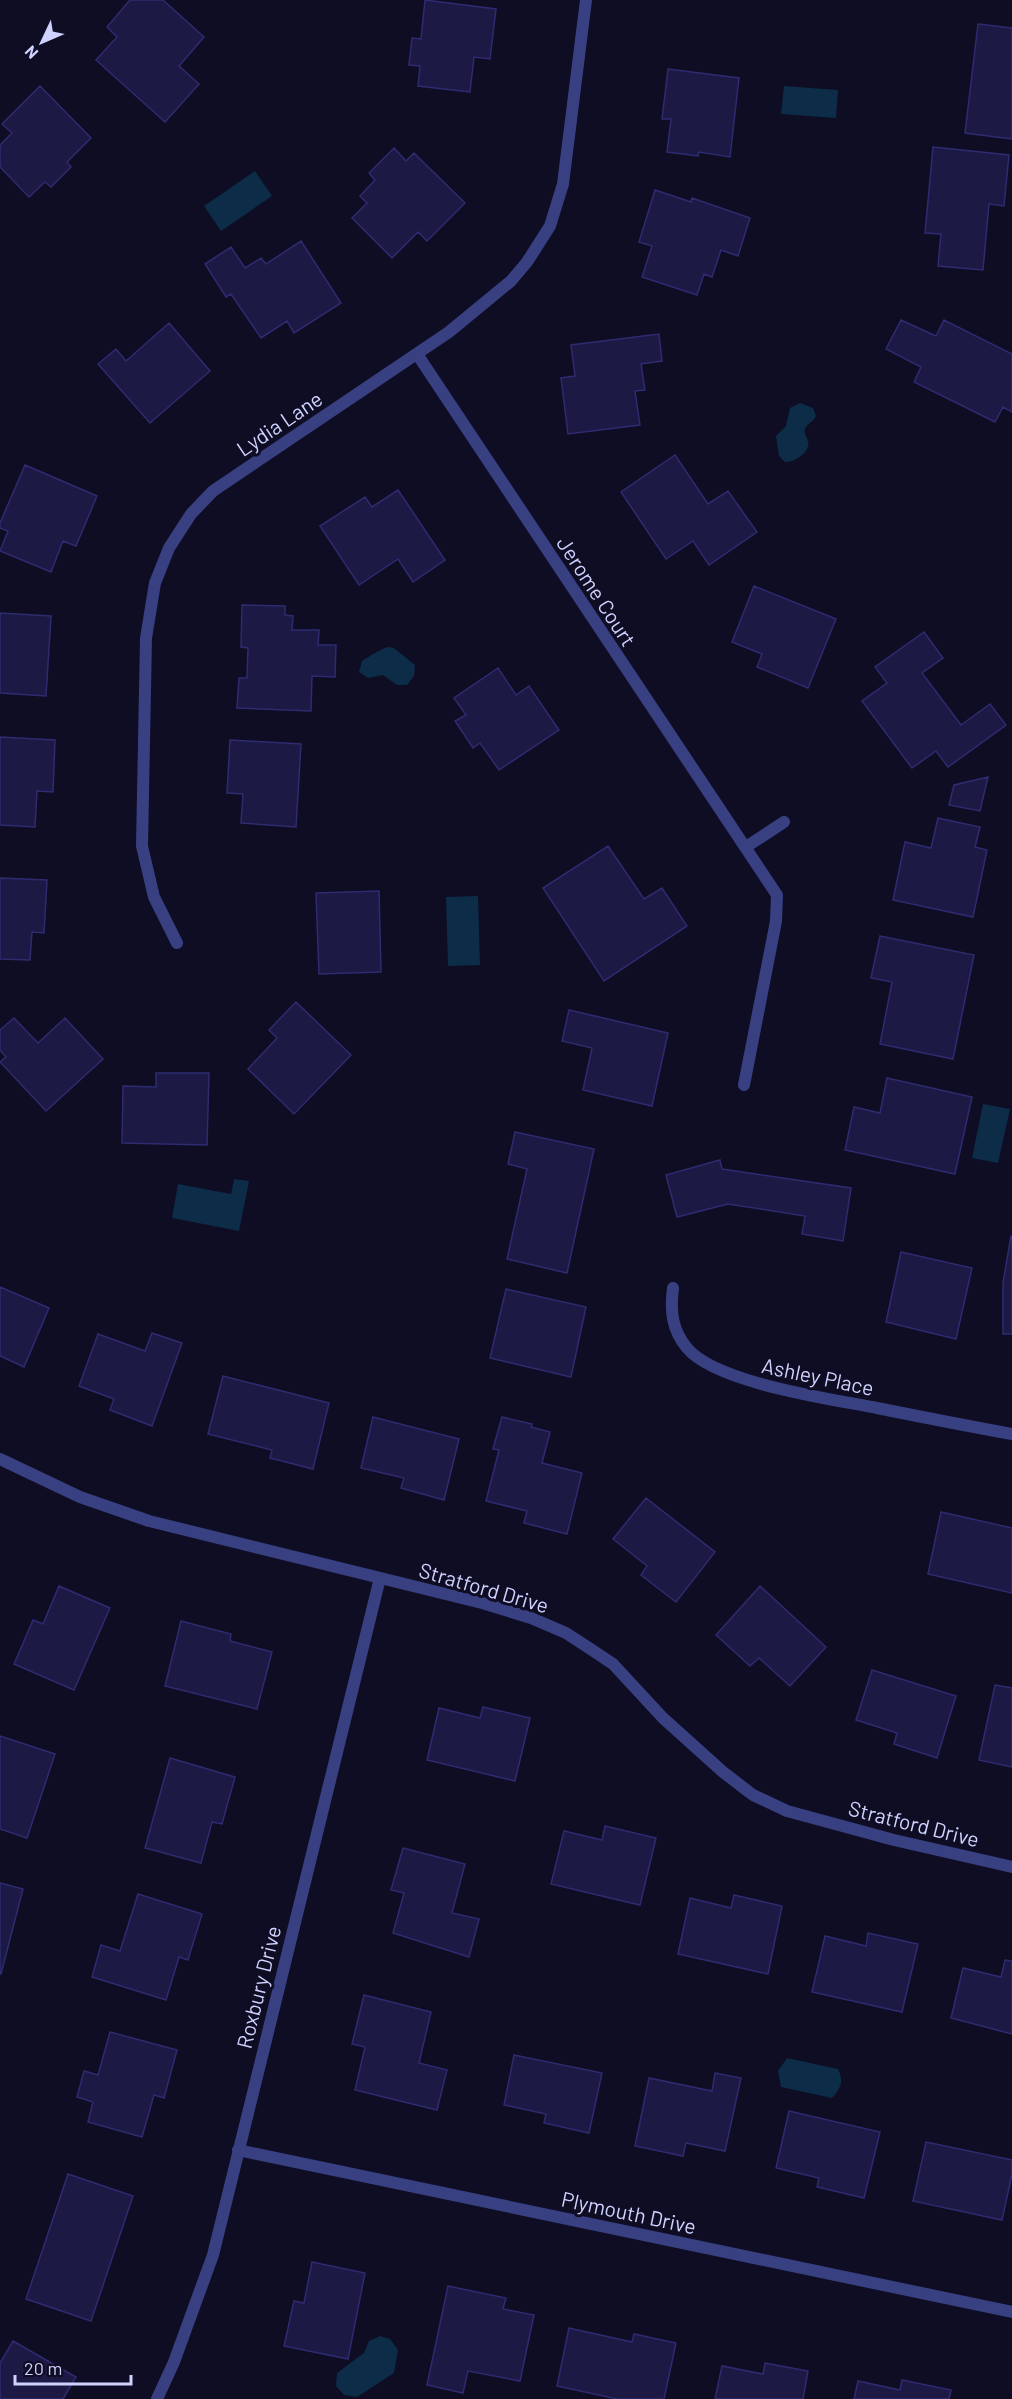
<svg xmlns="http://www.w3.org/2000/svg" width="1012" height="2399" font-family="Barlow,sans-serif">
  <style>
    .water { fill: #0c2c48 }
    .building { fill: #1c1944; stroke: #2e2b70; stroke-width: 1.5 }
    .lines { fill: none; stroke-linecap: round; stroke-linejoin: round }
    .street { stroke: #384082; stroke-width: 12 }
    .labels { text-anchor: middle; dominant-baseline: central; stroke-width: 6; stroke-linejoin: round; paint-order: stroke }
    .street-label { font-size: 21px; fill: #cfd1ff; stroke: #0e0d23 }
  </style>
  <rect width="100%" height="100%" fill="#0e0d23"/>
  <path class="water" d="M784 86 838 90 836 118 781 114Z
    M255 171 272 196 221 231 204 206Z
    M800 403 813 408 816 416C814 421 809 423 806 427 802 433 807 436 808 441 811 452 794 463 785 462L779 456 776 436 786 426 790 408Z
    M388 647 394 648 415 665 414 676 407 685H397L383 675 368 678 359 672 362 661C368 657 381 649 388 647Z
    M478 896 480 965 448 966 446 897Z
    M983 1104 1010 1109 998 1163 972 1158Z
    M234 1179 249 1181 239 1231 172 1218 178 1184 231 1194Z
    M787 2058 838 2069C844 2081 841 2088 832 2098L781 2087 778 2071Z
    M380 2336 390 2339 398 2350 394 2373 357 2397 344 2395 336 2386 337 2373 364 2353 369 2341Z"/>
  <path class="building" d="M130 0H163L204 37 179 66 199 84 165 122 96 60 117 37 107 27Z
    M425 0 496 9 490 59 474 57 470 92 418 86 420 66 409 65 412 38 421 39Z
    M978 24 1012 28V139L965 133Z
    M668 69 739 78 730 157 699 152 698 156 667 152 671 119H662Z
    M40 86 91 138 67 162 71 167 51 187 45 182 29 197 0 167V145L12 133 2 124Z
    M933 147 1009 155 1004 206 989 204 983 270 938 266 941 234 925 233Z
    M394 148 406 161 414 153 465 203 427 241 418 232 392 258 352 218 367 203 360 196 375 180 369 173Z
    M655 190 691 202 692 198 750 218 738 256 721 250 712 277 704 274 697 295 642 277 652 246 639 242Z
    M301 241 341 303 294 333 287 321 261 338 231 294 226 297 205 264 231 247 245 268 261 258 266 264Z
    M901 320 936 336 944 320 1012 354V412L1003 407 995 422 914 382 921 367 886 349Z
    M169 323 210 371 150 423 98 364 116 349 126 361Z
    M659 334 662 361 641 364 645 390 635 391 640 425 568 434 561 378 575 376 571 345Z
    M675 455 708 504 728 491 757 532 709 565 693 541 666 559 621 492Z
    M25 465 97 496 76 546 63 541 51 572 0 551 8 531 0 528V523Z
    M398 490 445 560 413 582 398 559 359 585 320 526 365 497 372 507Z
    M754 586 836 619 808 688 757 667 762 654 732 642Z
    M242 605 285 606V615L293 616 292 630H319L318 645H336L335 677 312 676 311 711 237 708 239 678H247L248 648 241 647Z
    M0 613 51 616 46 696 0 693Z
    M924 632 943 658 922 673 961 725 990 704 1006 725 948 767 936 751 912 768 862 701 887 683 875 667Z
    M498 668 516 695 529 686 559 730 499 770 480 743 473 748 455 721 466 715 454 698Z
    M0 737 55 740 53 792 37 791 35 827 0 825Z
    M230 740 301 744 296 827 241 823 243 794 227 793Z
    M988 777 980 811 949 805 954 785Z
    M938 818 980 827 975 847 987 850 973 917 893 900 905 842 931 848Z
    M608 846 644 899 662 888 687 926 604 981 543 888Z
    M0 878 47 880 44 933 32 932 30 960 0 959Z
    M379 891 381 972 319 974 316 893Z
    M880 936 974 955 953 1059 880 1044 892 982 871 978Z
    M296 1002 351 1055 294 1114 248 1069 277 1038 269 1030Z
    M569 1010 668 1033 652 1106 583 1090 592 1048 562 1041Z
    M14 1018 38 1043 65 1018 103 1059 46 1111 0 1062 6 1057 0 1050V1030Z
    M156 1073H209L207 1145 122 1143 123 1086 156 1087Z
    M887 1078 972 1097 955 1174 845 1150 854 1107 880 1113Z
    M515 1132 594 1149 567 1273 507 1259 527 1169 508 1164Z
    M720 1160 722 1169 851 1188 843 1241 802 1234 805 1216 728 1204 677 1217 666 1175Z
    M1011 1236 1012 1237V1334H1003V1283Z
    M901 1252 972 1268 956 1339 886 1322Z
    M0 1287 49 1308 24 1367 0 1356Z
    M506 1289 586 1307 571 1377 490 1358Z
    M152 1333 182 1343 152 1426 110 1410 114 1399 79 1386 98 1334 145 1351Z
    M223 1376 329 1403 313 1469 270 1458 272 1450 208 1434Z
    M373 1417 459 1439 444 1500 401 1488 404 1478 361 1468Z
    M502 1417 532 1424 531 1427 550 1432 542 1463 582 1473 567 1534 524 1523 527 1511 486 1501 499 1450 493 1449Z
    M646 1498 715 1552 676 1602 641 1575 647 1566 613 1539Z
    M941 1512 1012 1528V1593L928 1574Z
    M59 1586 110 1608 74 1690 14 1664 33 1620 43 1624Z
    M760 1586 826 1647 790 1686 759 1658 750 1666 716 1635Z
    M181 1621 231 1634 230 1641 272 1652 257 1709 165 1686Z
    M872 1670 956 1696 937 1758 894 1744 897 1733 856 1720Z
    M995 1685 1012 1688V1767L979 1760Z
    M483 1707 530 1718 515 1781 427 1760 439 1708 480 1718Z
    M0 1736 55 1754 27 1838 0 1829Z
    M170 1758 235 1777 222 1824 212 1822 201 1863 145 1848Z
    M605 1826 656 1838 640 1905 551 1884 564 1831 602 1840Z
    M403 1848 465 1864 452 1913 479 1919 469 1957 393 1933 404 1893 391 1890Z
    M0 1883 23 1889 1 1974H0Z
    M138 1894 202 1914 188 1960 179 1957 166 2000 92 1977 101 1945 120 1951Z
    M734 1895 782 1906 768 1974 678 1954 690 1898 731 1908Z
    M868 1933 918 1944 902 2012 812 1992 825 1936 866 1946Z
    M1005 1960 1012 1961V2034L951 2018 963 1968 1001 1977Z
    M364 1995 431 2012 419 2063 447 2070 437 2110 355 2090 365 2047 352 2044Z
    M110 2032 177 2050 164 2098 154 2095 142 2137 88 2122 93 2102 77 2097 84 2071 98 2075Z
    M514 2055 602 2073 589 2133 544 2123 546 2114 504 2105Z
    M715 2073 741 2078 725 2151 686 2143 683 2156 635 2146 649 2078 712 2091Z
    M789 2111 880 2132 864 2198 817 2187 819 2178 776 2168Z
    M926 2142 1012 2160V2174L1002 2220 913 2201Z
    M68 2174 133 2196 91 2321 26 2299Z
    M312 2262 365 2273 348 2359 284 2346 294 2301 304 2303Z
    M448 2286 506 2298 503 2309 534 2315 520 2381 468 2371 463 2393 427 2385Z
    M569 2328 632 2342 634 2334 676 2343 664 2399H617L557 2386Z
    M13 2341 76 2377 63 2399H0V2363Z
    M765 2363 808 2371 803 2399H715L722 2366 763 2374Z
    M902 2380 951 2390 949 2399H854L858 2381 900 2390Z"/>
  <g class="lines">
    <path class="street" d="M417 354 777 895 776 921 744 1085
      M746 847 784 822
      M177 943 154 897 142 846 146 638 155 583 169 548 191 514 213 491 449 332 511 281 527 262 550 226 563 184 586 0
      M673 1288C670 1311 672 1330 687 1348 716 1383 831 1399 877 1408 922 1417 967 1426 1012 1434
      M0 1459 80 1497 149 1521 482 1603 531 1618 566 1633 589 1648 613 1664 663 1718 723 1772 753 1795 787 1811 894 1840 1012 1867
      M238 2150 1012 2312
      M157 2399 174 2362 213 2255 380 1578"/>
  </g>
  <g class="labels">
    <g class="street-label">
      <text transform="translate(279 423) rotate(-34)">Lydia Lane</text>
      <text transform="translate(597 591) rotate(57)">Jerome Court</text>
      <text transform="translate(818 1376) rotate(12)">Ashley Place</text>
      <text transform="translate(484 1587) rotate(16)">Stratford Drive</text>
      <text transform="translate(914 1823) rotate(14)">Stratford Drive</text>
      <text transform="translate(258 1987) rotate(-76)">Roxbury Drive</text>
      <text transform="translate(629 2212) rotate(12)">Plymouth Drive</text>
    </g>
  </g>
  <g transform="translate(42 42) rotate(226)" stroke="#0e0d23" stroke-width="4.5" paint-order="stroke">
  <path d="M0-4.5L10 22L0 15L-10 22Z" fill="#cfd1ff"/>
  <text y="-9" font-size="16" font-weight="bold" text-anchor="middle" fill="#cfd1ff">N</text>
  </g>
  <path d="M15 2375v9h116v-9" fill="none" stroke="#cfd1ff" stroke-width="3"/>
  <text x="24" y="2375" font-size="18" fill="#cfd1ff" stroke="#0e0d23" stroke-width="4.5" paint-order="stroke">20 m</text>
</svg>
